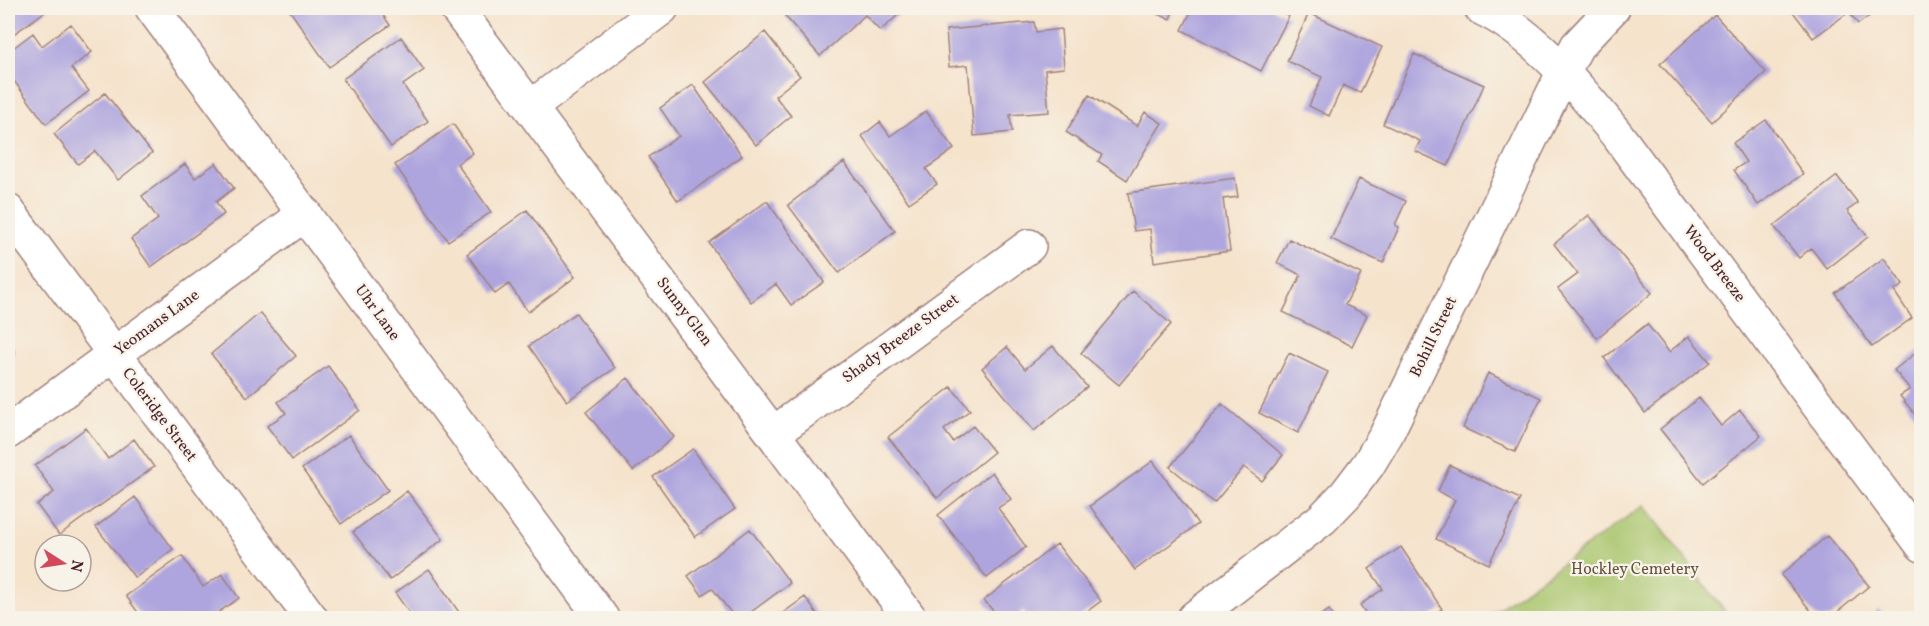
<svg xmlns="http://www.w3.org/2000/svg" width="1929" height="626" font-family="Vollkorn,serif">
  <style>
    .green { fill: #a8c56c; stroke: #79724c; stroke-width: 1.5 }
    .building { fill: #aea5de }
    .lines { fill: none; stroke-linecap: round; stroke-linejoin: round }
    .street-casing { stroke: #a0817c; stroke-width: 36 }
    .secondary-casing { stroke: #a0817c; stroke-width: 36 }
    .street { stroke: #fff; stroke-width: 33 }
    .secondary { stroke: #fff; stroke-width: 33 }
    .labels { text-anchor: middle; dominant-baseline: central; stroke-width: 4.5; stroke-linejoin: round; paint-order: stroke }
    .street-label { font-size: 16px; fill: #4a1f2b; stroke: #f7f3e8 }
    .park-label { font-size: 16px; fill: #66513e; stroke: #f7f3e8 }
  </style>
  <rect width="100%" height="100%" fill="#f7f3e8"/>
  <filter id="ink" filterUnits="userSpaceOnUse"><feTurbulence type="fractalNoise" baseFrequency=".0167" numOctaves="2"/><feDisplacementMap in="SourceGraphic" scale="12" xChannelSelector="R" yChannelSelector="G"/><feConvolveMatrix kernelMatrix="1 2 1 2 8 2 1 2 1" color-interpolation-filters="sRGB"/></filter>
  <filter id="wash" filterUnits="userSpaceOnUse"><feTurbulence type="fractalNoise" baseFrequency=".008" numOctaves="4" result="noise"/><feDisplacementMap in="SourceGraphic" scale="24" xChannelSelector="R" yChannelSelector="G"/><feGaussianBlur stdDeviation="1.35" result="paint"/><feColorMatrix in="noise" values="0 0 0 0 0 0 0 0 0 0 0 0 0 0 0 0 0 1.4 0 .05"/><feComposite in="paint" operator="in"/></filter>
  <g filter="url(#wash)">
    <rect width="100%" height="100%" fill="#f5e3cc"/>
    <path class="green" d="M1644 505 1730 618H1497L1493 613Z"/>
    <g id="blocks">
      <path class="building" d="M8 8H50L8 38Z
        M288 8H378L390 25 329 67Z
        M794 8H906L880 31 865 15 820 56 785 16Z
        M1142 8H1174L1170 19Z
        M1193 8H1271L1289 16 1261 71 1182 30Z
        M1790 8H1881L1858 24 1849 12 1813 38Z
        M1309 13 1382 47 1360 93 1343 85 1329 116 1309 106 1322 77 1287 61Z
        M1715 15 1766 72 1712 122 1660 64Z
        M1034 22 1036 32 1061 29 1064 68 1045 70 1049 112 1010 115 1012 132 974 136 968 65 949 67 946 30Z
        M71 24 92 52 71 68 89 91 46 124 8 73V52L33 33 42 46Z
        M765 32 800 76 775 96 791 116 756 145 705 82Z
        M401 37 424 70 403 85 428 121 391 147 343 79Z
        M1414 54 1484 85 1448 166 1415 151 1420 141 1383 124Z
        M693 85 742 156 678 201 648 157 679 136 660 108Z
        M105 93 152 153 118 180 95 151 78 164 54 134Z
        M1089 95 1137 126 1145 112 1162 123 1127 180 1098 161 1102 155 1066 132Z
        M926 111 954 149 926 169 937 184 909 203 862 136 880 122 890 136Z
        M1766 120 1803 174 1758 205 1734 170 1746 162 1733 143Z
        M453 124 473 153 457 164 491 212 448 241 395 165Z
        M844 162 895 231 839 273 788 205Z
        M216 163 234 188 216 202 224 214 151 267 131 239 158 219 142 196 185 164 195 178Z
        M1837 176 1858 203 1847 211 1868 237 1827 269 1811 248 1799 258 1774 226Z
        M1235 178 1238 197 1223 199 1230 251 1154 262 1150 229 1134 231 1128 193Z
        M1359 179 1406 201 1395 225 1399 227 1383 263 1331 239Z
        M767 201 824 282 791 305 776 284 751 302 709 243Z
        M527 210 575 277 528 312 509 284 495 294 467 254Z
        M1589 215 1652 293 1597 338 1558 289 1578 274 1554 244Z
        M1289 239 1361 274 1345 305 1367 315 1352 346 1283 312 1301 275 1277 263Z
        M1884 258 1903 285 1894 291 1912 318 1872 347 1835 293Z
        M1133 291 1171 324 1119 385 1081 353Z
        M260 313 296 356 247 397 211 354Z
        M576 313 615 368 567 401 529 346Z
        M1647 324 1669 352 1689 336 1710 362 1645 413 1604 358Z
        M8 342 15 352 8 358Z
        M1053 346 1087 387 1034 431 982 368 1007 347 1025 369Z
        M1922 348V423L1900 396 1910 389 1894 370Z
        M1289 353 1328 372 1298 433 1259 413Z
        M328 366 360 410 292 460 267 426 286 413 278 402Z
        M1488 373 1541 398 1515 452 1463 428Z
        M628 378 674 437 633 471 586 412Z
        M951 387 970 410 944 430 953 442 973 426 994 452 937 498 888 437Z
        M1699 398 1721 426 1740 410 1761 436 1703 483 1660 429Z
        M1222 404 1283 455 1262 481 1244 467 1214 503 1170 467Z
        M86 428 108 459 134 439 154 467 59 535 37 505 54 492 35 466Z
        M349 435 388 490 341 524 302 469Z
        M693 449 735 509 695 537 653 477Z
        M1153 461 1198 524 1135 570 1090 506Z
        M1450 465 1520 499 1489 564 1436 539 1455 500 1438 491Z
        M992 472 1011 499 998 508 1026 547 987 578 938 515Z
        M407 491 443 539 390 580 353 532Z
        M135 497 173 549 135 578 96 527Z
        M750 529 790 583 743 618H735L712 588 702 595 688 576Z
        M1827 536 1869 586 1830 618H1817L1781 575Z
        M1057 544 1101 601 1078 618H1029L1023 611 1014 618H999L984 600Z
        M1401 547 1442 609 1428 618H1369L1360 605 1383 589 1369 569Z
        M182 556 203 587 222 574 239 598 210 618H142L126 596Z
        M429 569 463 618H413L395 593Z
        M805 597 820 618H776Z
        M1329 610 1335 618H1317Z
        M1879 610 1885 618H1867Z"/>
    </g>
  </g>
  <g filter="url(#ink)">
    <use href="#blocks" fill-opacity="0" stroke="#a0817c" stroke-width="1.5"/>
    <g class="lines">
      <defs>
        <path id="street" d="M456 8 910 618
          M1481 8C1536 34 1581 90 1618 136L1922 545
          M531 107 662 8
          M8 211 311 618
          M8 432 305 214
          M774 433 1029 246
          M1194 618 1322 519 1346 494 1368 465 1386 435 1564 71 1577 46 1613 8"/>
        <path id="secondary" d="M152 8 602 618"/>
      </defs>
      <use href="#street" class="street-casing"/>
      <use href="#secondary" class="secondary-casing"/>
      <use href="#street" class="street"/>
      <use href="#secondary" class="secondary"/>
    </g>
  </g>
  <g class="labels">
    <g class="street-label">
      <text transform="translate(1714 264) rotate(53)">Wood Breeze</text>
      <text transform="translate(684 312) rotate(53)">Sunny Glen</text>
      <text transform="translate(377 313) rotate(54)">Uhr Lane</text>
      <text transform="translate(157 323) rotate(-36)">Yeomans Lane</text>
      <text transform="translate(1434 337) rotate(-64)">Bohill Street</text>
      <text transform="translate(901 339) rotate(-36)">Shady Breeze Street</text>
      <text transform="translate(159 415) rotate(53)">Coleridge Street</text>
    </g>
    <g class="park-label">
      <text x="1635" y="570">Hockley Cemetery</text>
    </g>
  </g>
  <rect width="1929" height="626" fill="none" stroke="#f7f3e8" stroke-width="30"/>
  <g transform="translate(63 563) rotate(102)"><circle r="28" fill="#f7f3e8" stroke="#b29e9c" stroke-width="1.5"/>
  <path d="M0-4.5L10 22L0 15L-10 22Z" fill="#d1495b"/>
  <text y="-9" font-size="16" font-weight="bold" text-anchor="middle" fill="#4a1f2b">N</text>
  </g>
</svg>
